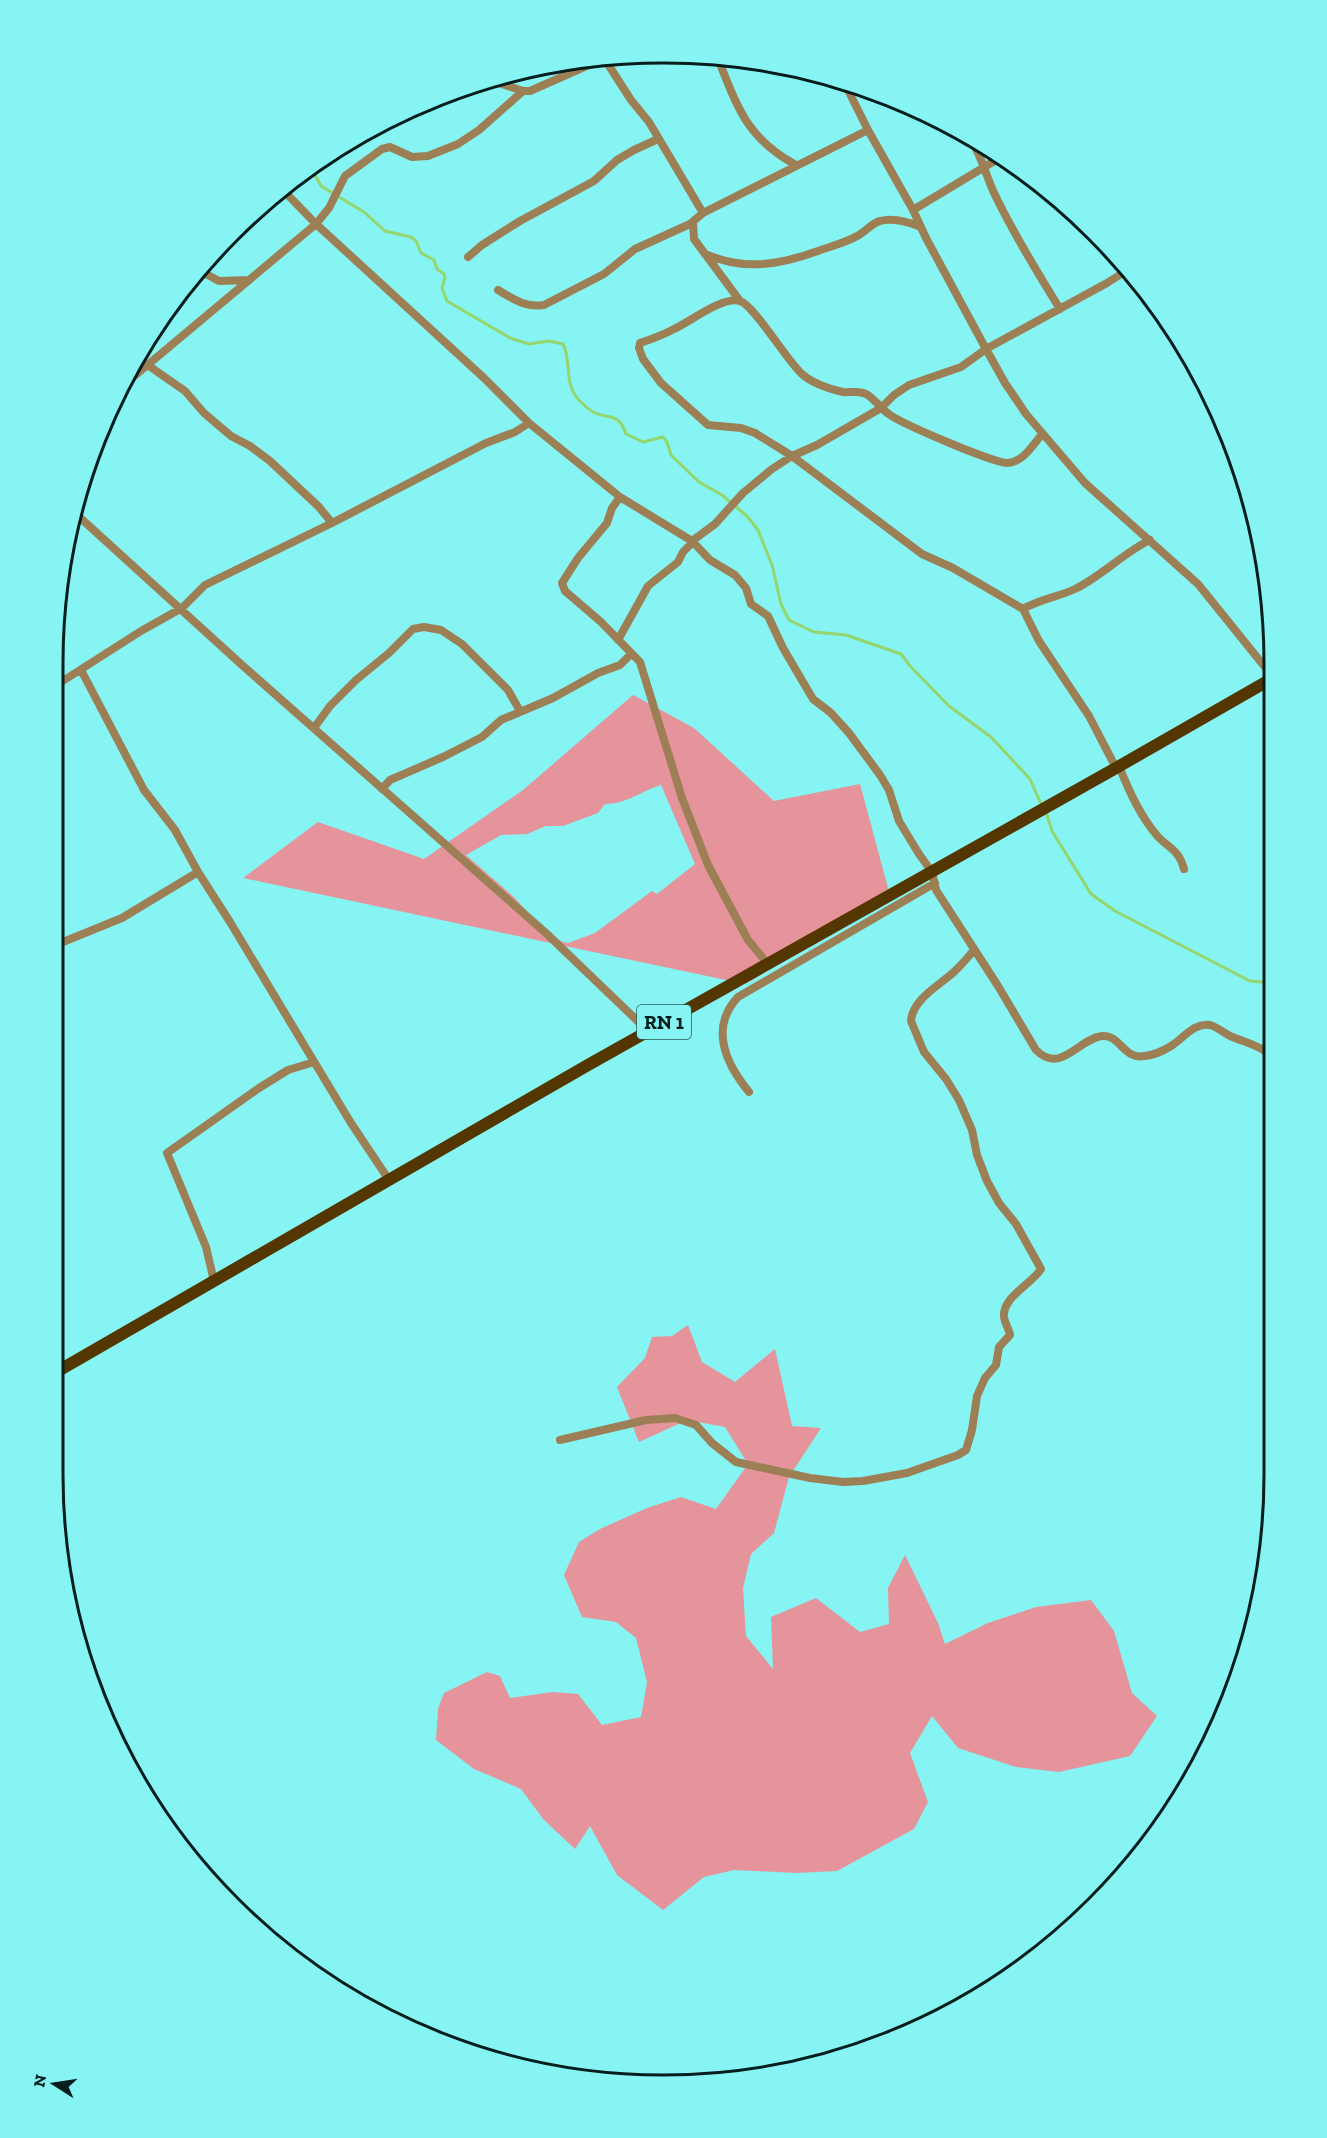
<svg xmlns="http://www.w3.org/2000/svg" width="1327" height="2138" font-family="'Zilla Slab',serif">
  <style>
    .green { fill: #e4949a; fill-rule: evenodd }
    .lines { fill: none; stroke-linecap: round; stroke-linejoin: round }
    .stream { stroke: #94d56d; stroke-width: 3 }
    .street { stroke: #9d7f55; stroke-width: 8 }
    .primary { stroke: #543600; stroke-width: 12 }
    .labels { text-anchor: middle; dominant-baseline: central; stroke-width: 4.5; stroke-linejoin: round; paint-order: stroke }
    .shield { fill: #86f4f3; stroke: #2b5e5d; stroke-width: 1.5 }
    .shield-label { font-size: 20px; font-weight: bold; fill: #041d1d }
    .rim { fill: none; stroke: #041d1d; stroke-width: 3 }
  </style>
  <rect width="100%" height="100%" fill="#86f4f3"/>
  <path class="green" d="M633 695 694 728 774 801 860 784 891 899 745 984 243 878 318 822 424 859 523 790ZM661 785 695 864 657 894 652 891 595 933 568 943 551 939 515 898 466 855 501 835 527 834 546 826H563L598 813 605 804C627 804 641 791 661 785Z
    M688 1325 702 1362 735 1382 775 1349 792 1426 821 1428 789 1477 774 1533 751 1554 743 1588 746 1636 773 1669 771 1617 816 1598 860 1632 889 1624 888 1588 905 1555 938 1623 945 1644 988 1623 1036 1607 1091 1600 1114 1631 1132 1693 1157 1716 1130 1756 1059 1772 1016 1767 958 1748 932 1716 910 1753 928 1802 914 1829 837 1871 796 1873 734 1870 704 1877 663 1910 617 1875 590 1826 575 1849 544 1820 521 1789 474 1769 436 1740 438 1709 444 1693 487 1672 500 1676 510 1698 553 1692 578 1694 602 1725 641 1717 647 1682 636 1638 616 1622 582 1617 564 1575 579 1542 600 1529 647 1508 681 1497 716 1509 748 1464 725 1427 687 1420 639 1442 617 1387 645 1358 652 1337 672 1336Z"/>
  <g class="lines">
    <path class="stream" d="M311 168 321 186 364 212 385 231 411 237 416 241 421 253 434 260 437 269 444 274 445 278 442 288 447 301 510 338 529 344 549 341 563 344C571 359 565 380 575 395 578 400 588 409 593 412 609 420 619 412 626 434L643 442 663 437 667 442 671 455 699 482 722 495 747 516 758 530 772 565 781 604 789 620 814 632 846 635 901 654 910 666 949 706 991 737 1030 779 1041 804
      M1047 815 1052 831 1091 894 1115 911 1250 981 1272 983"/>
    <path class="street" d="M717 56C737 106 746 138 796 165
      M604 58 631 100 649 122 703 213
      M490 80 523 91H530L607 57
      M844 82 868 130 913 210 926 238 986 349 1005 383 1026 414 1085 483 1198 584 1273 677
      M970 138C982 156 986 177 996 197 1015 236 1037 272 1060 309
      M282 189 316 224 484 378 529 423 620 497 692 541 710 560 735 575 746 588 751 604 768 616 783 648 813 699 831 713 849 733 880 775 889 790 899 821 919 854 932 872 936 890 998 986 1036 1050C1061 1075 1078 1039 1102 1036 1120 1034 1123 1060 1145 1056 1154 1055 1163 1051 1171 1046 1183 1039 1194 1022 1210 1025 1217 1027 1223 1032 1230 1036 1244 1042 1259 1045 1271 1055
      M913 210 1001 157
      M693 222 694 239 740 301
      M705 254C745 271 779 265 818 251 831 246 845 243 857 236 865 232 872 223 880 221 894 217 909 222 921 227
      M468 257 482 245 520 221 594 181 617 160 634 150 658 139
      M196 273 208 275 219 281 249 280
      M498 290C513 299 526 308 544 305L604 274 635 249 690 224 703 213 868 130
      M149 366 185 391 204 413 231 436 250 446 270 461 319 507 332 523
      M126 383 316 224 329 208 345 176 382 149 390 147 412 157 428 156 458 144 479 130 523 91
      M1042 434C1033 445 1023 462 1008 463 993 463 905 425 890 415 881 409 875 399 866 394 859 390 851 393 843 392 830 389 812 383 802 374 787 361 754 305 740 301 722 296 690 322 674 329 663 335 652 339 640 343L639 348 643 359 661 383 708 425 741 428 755 433 792 456 922 554 953 568 1023 609 1039 641 1089 716 1116 768
      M620 497 612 508 607 523 578 558 562 583 565 591 601 622 640 662 682 798 708 865 748 940 768 964
      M76 514 242 665 547 934 648 1031
      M692 541 715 524 743 493 772 469 792 456 817 445 881 408 894 395 909 385 961 367 986 349 1107 283 1129 269
      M1023 609C1040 599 1058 597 1075 589 1102 576 1123 553 1150 540
      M618 640 648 586 678 562 683 552 693 542
      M81 670 144 790 175 830 198 872 230 922 351 1123 389 1180
      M58 684 141 631 182 608 205 585 332 523 486 443 515 432 529 423
      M314 728 330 706 356 680 389 653 413 629 424 627 441 630 462 644 508 690 520 711
      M1119 766C1128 789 1139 814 1155 833 1165 847 1179 848 1184 869
      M382 789 390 780 443 757 482 737 501 720 553 698 598 673 620 665 631 654
      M58 944 122 918 198 872
      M749 1092C726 1064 709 1028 738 997L935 883
      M214 1281 206 1247 167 1153 259 1088 288 1070 314 1062
      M560 1440 646 1420 675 1418 696 1425 712 1443 736 1462 810 1478 843 1482 863 1481 907 1473 958 1455 966 1450 972 1430 977 1396 985 1378 996 1365 999 1347 1010 1335C1009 1329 1005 1324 1004 1317 1002 1297 1033 1283 1041 1269L1016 1224 999 1203 987 1181 977 1155 972 1130 959 1100 946 1079 924 1052 911 1021C913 997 943 984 958 968 964 962 969 956 974 950"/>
    <path class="primary" d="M58 1371 588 1065 1116 768 1273 678"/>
  </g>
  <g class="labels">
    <rect class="shield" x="637" y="1005" width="54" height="34" rx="4.5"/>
    <g class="shield-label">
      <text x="664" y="1022">RN 1</text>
    </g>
  </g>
  <path d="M0 0H1327V2138H0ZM663 63H664A600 600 0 0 1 1264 663V1475A600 600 0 0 1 664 2075H663A600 600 0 0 1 63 1475V663A600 600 0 0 1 663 63Z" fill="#86f4f3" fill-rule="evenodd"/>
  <path class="rim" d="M663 63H664A600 600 0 0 1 1264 663V1475A600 600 0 0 1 664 2075H663A600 600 0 0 1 63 1475V663A600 600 0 0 1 663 63Z"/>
  <g transform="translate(54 2084) rotate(282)" stroke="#86f4f3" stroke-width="4.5" paint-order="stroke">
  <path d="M0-4.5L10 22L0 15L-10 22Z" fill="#041d1d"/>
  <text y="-9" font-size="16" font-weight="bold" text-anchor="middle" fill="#041d1d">N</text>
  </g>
</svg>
